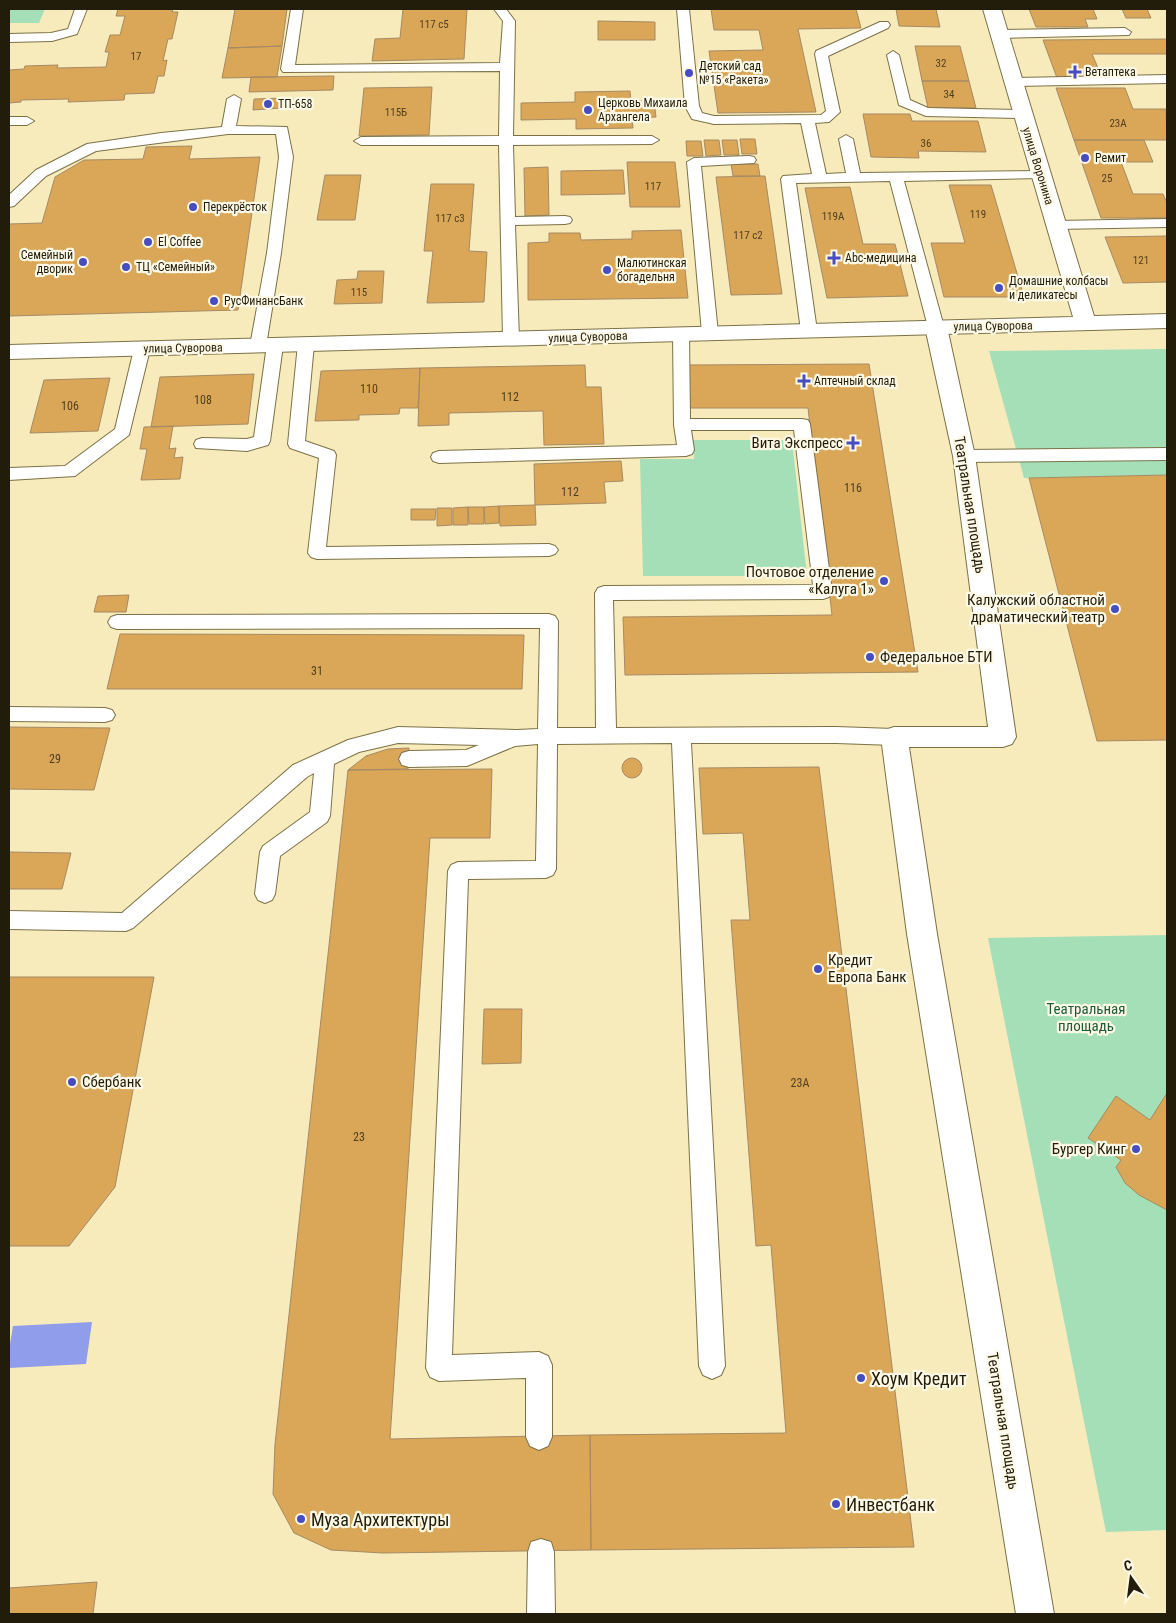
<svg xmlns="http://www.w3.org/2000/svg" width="1176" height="1623" font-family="'Roboto Condensed',sans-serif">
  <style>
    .green { fill: #a4dfb8 }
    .water { fill: #8f9dea }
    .building { fill: #daa657; stroke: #a68a64 }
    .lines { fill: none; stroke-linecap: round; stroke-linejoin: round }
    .service-casing { stroke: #7c7146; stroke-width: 2 }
    .minor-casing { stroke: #7c7146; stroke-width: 2 }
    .tertiary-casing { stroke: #7c7146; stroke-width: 2 }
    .service { fill: #fff; fill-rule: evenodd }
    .minor { fill: #fff; fill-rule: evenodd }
    .tertiary { fill: #fff; fill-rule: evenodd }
    .poi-dot { fill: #474cc1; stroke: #fdf9e6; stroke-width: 2 }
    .labels { text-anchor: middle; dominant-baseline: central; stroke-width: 4.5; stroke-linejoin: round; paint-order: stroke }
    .far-number-label { font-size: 11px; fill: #503f1e }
    .far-poi-label { font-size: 12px; fill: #221d0b; stroke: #fdf9e6; text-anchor: start }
    .far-street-label { font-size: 12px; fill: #221d0b; stroke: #fdf9e6 }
    .number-label { font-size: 12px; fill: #503f1e }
    .poi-label { font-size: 15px; fill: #221d0b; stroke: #fdf9e6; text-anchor: end }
    .street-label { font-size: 15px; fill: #221d0b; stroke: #fdf9e6 }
    .park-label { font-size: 15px; fill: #1c5b39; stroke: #fdf9e6 }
    .near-poi-label { font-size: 18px; fill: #221d0b; stroke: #fdf9e6; text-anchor: start }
  </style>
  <rect width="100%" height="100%" fill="#f7ebbc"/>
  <path class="green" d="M9 9H45L39 23H9Z
    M1167 349V475L1024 478 989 351Z
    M693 440H792L807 576H643L640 459H694Z
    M1167 935V1530L1106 1532 988 938Z"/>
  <path class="water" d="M92 1322 86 1364 9 1368V1350L13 1326Z"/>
  <path class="building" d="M118 9H173L172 12H178L172 39H168L163 61 167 60 164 76H158L154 93 125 94 124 100 68 102 69 99 21 100V102L9 103V70L24 69 25 66 58 65 57 68 106 67 109 52H105L110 35H120L125 16H116Z
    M235 9H287L282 46 228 48Z
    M403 9H467L464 59 372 61 375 39 400 38Z
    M711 9H856L861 28 798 29 816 112 718 113 709 51 763 50 759 30H714Z
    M896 9H936L940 27 899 26Z
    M1029 9H1093L1097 19H1085L1088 27H1036Z
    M1122 9H1147L1151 18H1126Z
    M598 21 655 22V40H598Z
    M1167 39V54H1092L1102 77 1057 78 1043 40Z
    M282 46 277 77 222 78 228 48Z
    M915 46H960L969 81H922Z
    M334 76 333 90 249 92 251 77Z
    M922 81H969L976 108H928Z
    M432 87 429 135 359 136 364 88Z
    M1056 88H1125L1133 109H1166L1167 140H1074Z
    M630 91 631 101H654L656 117 632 118 633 128 576 129V119L521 120V103L575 102V92Z
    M283 98 282 108 253 110 254 99Z
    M863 114H910L912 121H978L986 152 918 151 919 158 871 157Z
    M740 139H755L757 154H742Z
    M704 140H719L721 155 706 156Z
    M722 140H737L739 155H724Z
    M1074 140H1144L1153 162H1121L1133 194H1163L1167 203V218H1101Z
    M686 141H701L703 156H687Z
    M192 146 189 159 260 157 238 310 9 316V224L42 223 55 177 84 160 143 159 146 147Z
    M627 162H675L680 207H630Z
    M731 164H758L760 176H733Z
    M548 167 549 215 525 216 524 168Z
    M623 170 625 194 561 195V171Z
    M325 175H361L355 220H317Z
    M765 176 782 294 731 295 716 177Z
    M431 184H474L469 251 487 252 484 302 427 303 433 251H424Z
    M949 185H991L1024 297H944L931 243H965Z
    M850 187 863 244H895L908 296 827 298 805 188Z
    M681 230 688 298 528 300V243L549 242V233H580L581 240 632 239V231Z
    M1167 236V282L1123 283 1105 237Z
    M358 271H384L382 303 334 304 337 280 357 279Z
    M869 364 918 672 625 675 623 617 832 615 808 408H688L686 365Z
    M585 365 586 387H601L604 444 544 445 543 411 449 413V425L418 426 420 368Z
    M420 368 418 408H400L399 414 359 415V420L315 421 321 371Z
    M254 374 248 424 151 427 160 377Z
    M110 378 98 431 30 433 44 380Z
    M173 426 169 449 176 448 174 458 183 457 180 479 141 480 147 449H140L144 427Z
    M621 461 623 481 604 482 606 503 535 505 534 464Z
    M1167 475V740L1097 741 1029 478Z
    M535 505 536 525 500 526 499 506Z
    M499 506V523L485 524 484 507Z
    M468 507V525H453V508Z
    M468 507H484V524H469Z
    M437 508H452V525L437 526Z
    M411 509H436L435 520H411Z
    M129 595 126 612H94L98 596Z
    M120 634 524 635 522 689H107Z
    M9 727 110 728 94 790 9 789Z
    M409 748 408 769 348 770 366 756 388 749Z
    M622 768a10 10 0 1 1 20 0a10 10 0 1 1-20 0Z
    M819 767 914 1547 591 1550 590 1435 786 1433 771 1245 756 1246 731 920H750L743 833 703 834 699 768Z
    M492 769 490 838H430L390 1439 590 1435 591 1550 383 1553 331 1550 294 1533 273 1494 275 1444 348 770Z
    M9 852 71 853 62 889H9Z
    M9 977H154L115 1187 69 1246H9Z
    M484 1009H522L521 1063 482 1064Z
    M1167 1093V1210L1139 1195 1125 1183 1116 1167 1121 1160 1088 1138 1116 1096 1150 1120Z
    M97 1582 93 1614H9V1588Z"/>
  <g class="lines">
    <defs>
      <path id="service" d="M75 9H87L77 34 52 41 9 42V34L51 33 68 29Z
        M291 9H303L295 65 500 63 503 21 494 9H506L515 21 513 136H652L659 140 652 144 513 145 515 217 565 216 570 217 572 220 570 223 565 224 515 225 519 339 517 343H505L503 339 499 145H361L354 141 361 137 499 136 500 71 283 72 281 69Z
        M677 9H689L699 106 702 113 714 116 821 115 826 111 815 54 816 51 880 22H888L890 25 888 28 828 56 840 112 829 122 815 123 826 174 846 173 839 139 846 135 853 139 860 173 1046 171 1048 174 1046 177 1041 178 904 181 944 327 941 330H931L928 327 890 181 796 183 817 331 814 334H804L801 331 781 179 783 176 812 174 801 123 714 124 692 119 685 106Z
        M1125 28 1131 32 1129 35 999 38 993 34 999 30Z
        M893 51 899 55 910 100 928 108 1023 110 1030 114 1023 118 926 116 899 105 887 55Z
        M1167 75V83L1013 86 1006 82 1013 78Z
        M234 95 241 99 236 126 287 127 293 157 281 253 266 346 264 350H252L250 346 267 253 279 157 276 134H228L96 151 46 176 14 206 9 207V195L36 170 87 144 161 133 222 127 227 99Z
        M9 117H27L34 121 27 125H9Z
        M749 156 754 157 756 160 754 163 701 166 718 333 715 336H705L702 333 687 162 694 158Z
        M1167 219V227L1056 229 1051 228 1049 225 1051 222 1056 221Z
        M681 329 686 331 689 334 690 419H802L808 420 810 424 832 592 829 597 823 599 613 600 616 728 836 727 894 729 901 732 904 737 901 742 894 745 836 743H691L725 1366 721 1375 712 1379 703 1375 699 1366 672 743 557 744 556 869 553 875 546 878 468 879 452 1355 539 1352 548 1356 552 1365V1437L548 1446 539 1450 530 1446 526 1437V1378L439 1381 430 1377 426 1368 448 871 451 865 458 862 536 861 538 744 515 746 467 766 409 767 402 765 399 759 402 753 409 751 466 750 479 745 398 743 359 752 334 764 330 816 327 822 280 856 275 894 272 900 265 903 258 900 255 894 260 852 263 846 310 812 314 773 307 777 133 928 126 931 9 929V911L122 913 293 765 348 740 398 727 517 730 538 729 540 628 117 629 111 627 108 622 111 617 117 615 549 614 555 616 558 621 557 728H596L595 593 598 588 604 586 813 585 794 430H691L694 450 692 454 686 456 439 463 433 461 431 457 433 453 439 451 677 445 674 425 673 334 676 331Z
        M306 339 312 340 314 344 305 441 334 451 336 455 326 547 549 544 555 546 558 550 555 554 549 556 317 559 311 557 308 553 319 458 290 448 288 444 298 344 300 340Z
        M275 340 281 341 283 345 270 441 268 445 247 451 196 448 194 444 196 440 202 438 247 439 254 437 267 345 269 341Z
        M142 344 148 345 150 349 129 435 75 476 9 480V468L65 466 115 429 134 349 136 345Z
        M1167 448V460L964 462 958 460 956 456 958 452 964 450Z
        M9 707 105 708 112 710 115 715 112 720 105 722 9 721Z
        M541 1539 551 1542 554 1552 555 1614H527L528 1552 531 1542Z"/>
      <path id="minor" d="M936 320 944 322 947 327 975 456 1016 737 1012 744 1003 747H909L937 934 1054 1614H1016L907 934 881 737 885 730 894 727H988L953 456 925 327 928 322Z"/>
      <path id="tertiary" d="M983 9H1001L1094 316 1167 314V328L9 359V345L1073 317Z"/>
    </defs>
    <use href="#service" class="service-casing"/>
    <use href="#minor" class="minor-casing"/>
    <use href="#tertiary" class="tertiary-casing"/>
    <use href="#service" class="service"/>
    <use href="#minor" class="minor"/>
    <use href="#tertiary" class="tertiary"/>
  </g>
  <g class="poi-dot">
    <path d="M1072.5 64.5h5v5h5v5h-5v5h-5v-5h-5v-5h5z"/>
    <circle cx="689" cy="73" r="5"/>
    <circle cx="268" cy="104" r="5"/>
    <circle cx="588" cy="110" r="5"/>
    <circle cx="1085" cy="158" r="5"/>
    <circle cx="193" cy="207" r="5"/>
    <circle cx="148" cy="242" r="5"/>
    <path d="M831.5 250.5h5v5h5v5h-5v5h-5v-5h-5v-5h5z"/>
    <circle cx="83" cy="262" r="5"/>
    <circle cx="126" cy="267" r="5"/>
    <circle cx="607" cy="270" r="5"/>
    <circle cx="999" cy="288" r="5"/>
    <circle cx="214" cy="301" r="5"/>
    <path d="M801.5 373.5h5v5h5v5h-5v5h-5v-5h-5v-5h5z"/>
    <path d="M850.5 435.5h5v5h5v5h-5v5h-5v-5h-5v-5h5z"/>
    <circle cx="884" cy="581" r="5"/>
    <circle cx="1115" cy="609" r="5"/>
    <circle cx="870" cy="657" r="5"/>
    <circle cx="818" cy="969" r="5"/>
    <circle cx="72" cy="1082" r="5"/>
    <circle cx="1136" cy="1149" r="5"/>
    <circle cx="861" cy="1378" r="5"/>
    <circle cx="836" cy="1504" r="5"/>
    <circle cx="301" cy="1519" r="5"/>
  </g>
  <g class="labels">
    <g class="far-number-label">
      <text x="434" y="24">117 с5</text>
      <text x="136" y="56">17</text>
      <text x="941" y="63">32</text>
      <text x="949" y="94">34</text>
      <text x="396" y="112">115Б</text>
      <text x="1118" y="123">23А</text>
      <text x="926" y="143">36</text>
      <text x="1107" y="178">25</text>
      <text x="653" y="186">117</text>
      <text x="978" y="214">119</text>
      <text x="833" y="216">119А</text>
      <text x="450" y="218">117 с3</text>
      <text x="748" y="235">117 с2</text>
      <text x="1141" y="260">121</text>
      <text x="359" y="292">115</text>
    </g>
    <g class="far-poi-label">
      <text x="699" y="66">Детский сад<tspan x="699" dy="14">№15 «Ракета»</tspan></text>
      <text x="1085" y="72">Ветаптека</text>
      <text x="598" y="103">Церковь Михаила<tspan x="598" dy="14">Архангела</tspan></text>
      <text x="278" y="104">ТП-658</text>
      <text x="1095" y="158">Ремит</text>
      <text x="203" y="207">Перекрёсток</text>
      <text x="158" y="242">El Coffee</text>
      <text x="73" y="255" text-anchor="end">Семейный<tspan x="73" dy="14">дворик</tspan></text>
      <text x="845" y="258">Abc-медицина</text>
      <text x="617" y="263">Малютинская<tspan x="617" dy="14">богадельня</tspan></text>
      <text x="136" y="267">ТЦ «Семейный»</text>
      <text x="1009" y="281">Домашние колбасы<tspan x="1009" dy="14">и деликатесы</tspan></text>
      <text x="224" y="301">РусФинансБанк</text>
      <text x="814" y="381">Аптечный склад</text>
    </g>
    <g class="far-street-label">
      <text transform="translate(1038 166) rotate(73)">улица Воронина</text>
      <text transform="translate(993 326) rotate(-1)">улица Суворова</text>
      <text transform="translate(588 337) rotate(-2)">улица Суворова</text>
      <text transform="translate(183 348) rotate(-1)">улица Суворова</text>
    </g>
    <g class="number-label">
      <text x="369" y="389">110</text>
      <text x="510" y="397">112</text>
      <text x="203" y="400">108</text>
      <text x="70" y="406">106</text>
      <text x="853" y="488">116</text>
      <text x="570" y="492">112</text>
      <text x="317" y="671">31</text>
      <text x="55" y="759">29</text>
      <text x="800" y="1083">23А</text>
      <text x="359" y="1137">23</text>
    </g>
    <g class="poi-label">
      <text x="843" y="443">Вита Экспресс</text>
      <text x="874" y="572">Почтовое отделение<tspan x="874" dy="17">«Калуга 1»</tspan></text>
      <text x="1105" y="600">Калужский областной<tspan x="1105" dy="17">драматический театр</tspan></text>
      <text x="880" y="657" text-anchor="start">Федеральное БТИ</text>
      <text x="828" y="960" text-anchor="start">Кредит<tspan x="828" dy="17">Европа Банк</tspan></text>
      <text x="82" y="1082" text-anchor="start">Сбербанк</text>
      <text x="1126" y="1149">Бургер Кинг</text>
    </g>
    <g class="street-label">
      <text transform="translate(970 505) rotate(81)">Театральная площадь</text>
      <text transform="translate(1003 1421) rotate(81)">Театральная площадь</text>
    </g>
    <g class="park-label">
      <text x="1086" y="1009">Театральная<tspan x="1086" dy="17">площадь</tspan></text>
    </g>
    <g class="near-poi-label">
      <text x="871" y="1378">Хоум Кредит</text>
      <text x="846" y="1504">Инвестбанк</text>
      <text x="311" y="1519">Муза Архитектуры</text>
    </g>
  </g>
  <rect width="1176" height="1623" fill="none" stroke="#221d0b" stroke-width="20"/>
  <g transform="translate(1131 1578) rotate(346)" stroke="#fdf9e6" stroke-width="4" paint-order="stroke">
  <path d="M0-4L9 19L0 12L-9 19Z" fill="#221d0b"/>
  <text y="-8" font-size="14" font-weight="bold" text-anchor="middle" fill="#221d0b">С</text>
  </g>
</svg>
